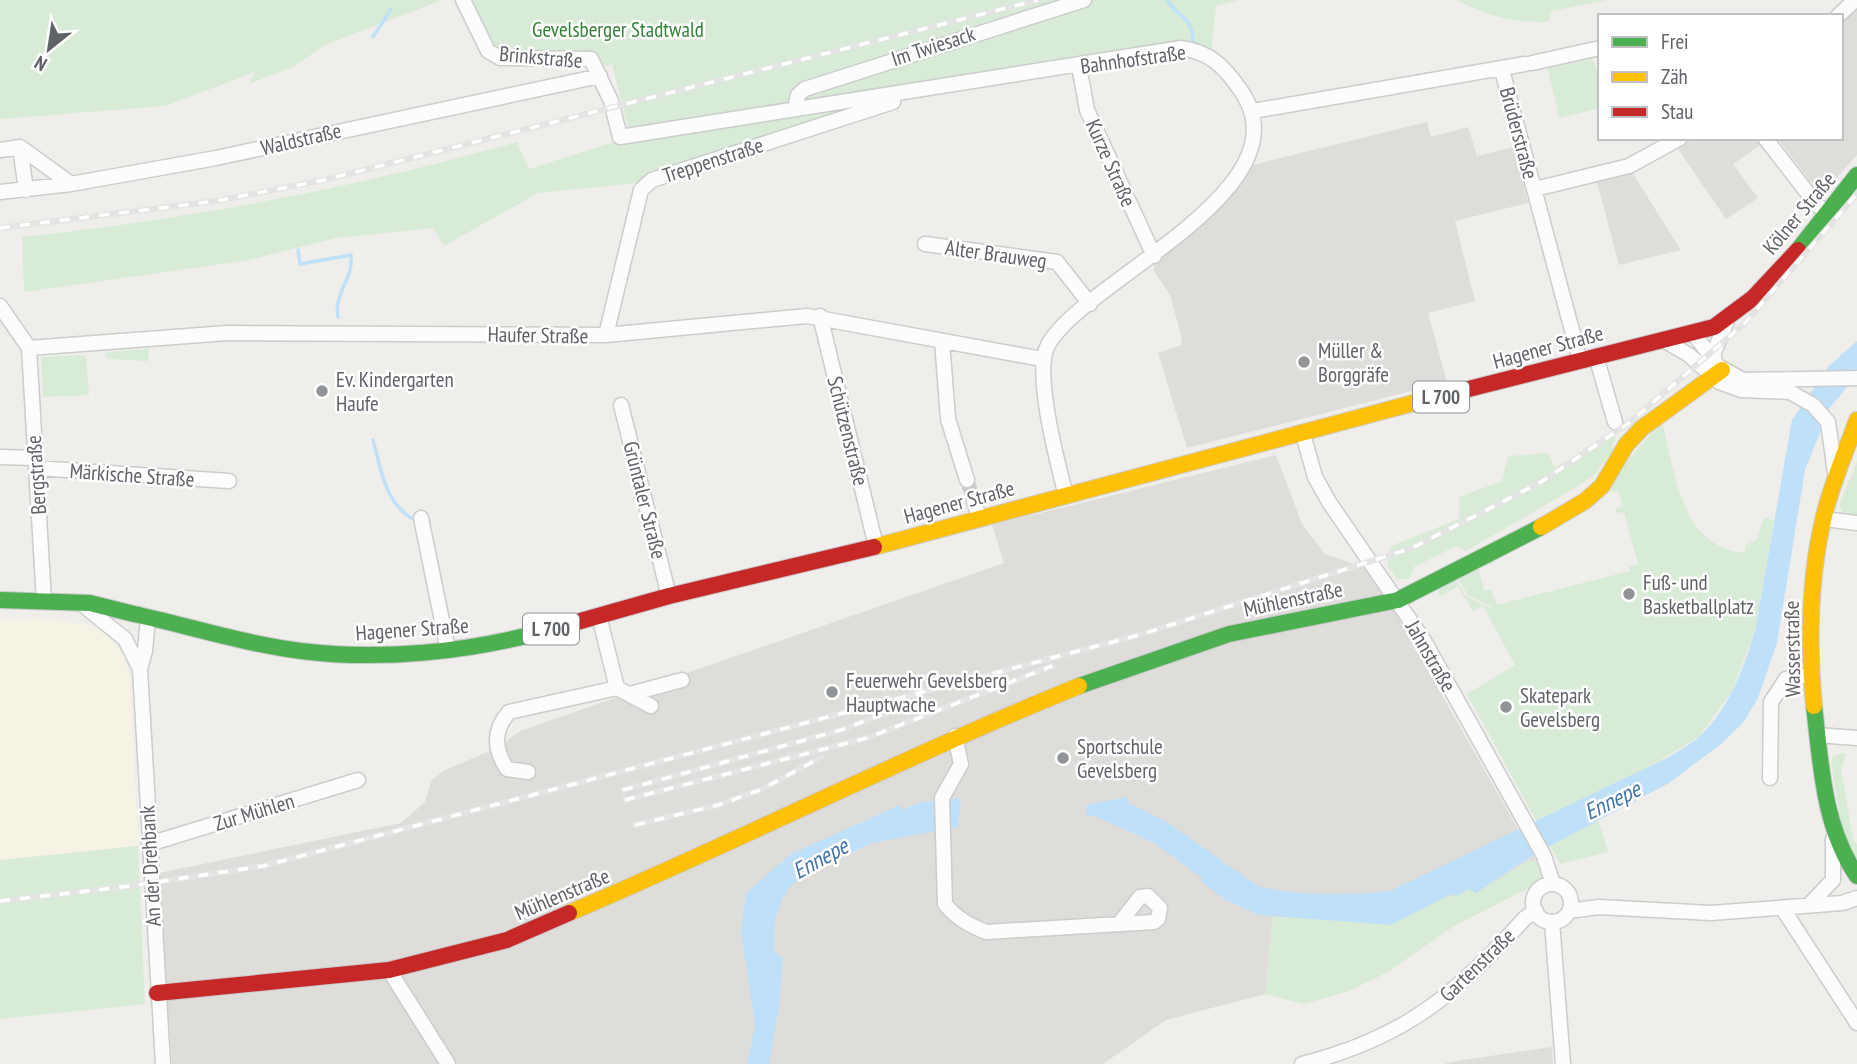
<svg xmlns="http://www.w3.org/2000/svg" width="1857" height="1064" font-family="'PT Sans Narrow',sans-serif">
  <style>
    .commercial { fill: #f7f3e4 }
    .industrial { fill: #dfddda }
    .green { fill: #d8ebd6 }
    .water { fill: #bfe0f9 }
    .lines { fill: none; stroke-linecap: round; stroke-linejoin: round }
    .stream { stroke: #bfe0f9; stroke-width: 3.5 }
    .street-tunnel { stroke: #cbcbca; stroke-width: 14; stroke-dasharray: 14 7; stroke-linecap: butt }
    .street-casing { stroke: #cbcccc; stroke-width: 17 }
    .fast-casing { stroke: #cacacb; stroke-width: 18 }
    .slow-casing { stroke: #cacacb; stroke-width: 18 }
    .jam-casing { stroke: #cacacb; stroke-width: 18 }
    .street { stroke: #fdfcfc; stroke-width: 14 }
    .fast { stroke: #4caf50; stroke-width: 16 }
    .slow { stroke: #ffc107; stroke-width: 16 }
    .jam { stroke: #c62828; stroke-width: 16 }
    .rail-casing { stroke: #e4e4e4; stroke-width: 6 }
    .rail { stroke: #fff; stroke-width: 3.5; stroke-dasharray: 10; stroke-linecap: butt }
    .poi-dot { fill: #919496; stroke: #fff; stroke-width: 2.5 }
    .labels { text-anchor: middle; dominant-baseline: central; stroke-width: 5; stroke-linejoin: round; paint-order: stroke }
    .shield { fill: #fff; stroke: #8f9295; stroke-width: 2 }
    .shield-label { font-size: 19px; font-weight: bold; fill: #5f6368 }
    .park-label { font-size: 21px; fill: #348238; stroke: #fff }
    .street-label { font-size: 21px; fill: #5f6368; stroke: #fff }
    .poi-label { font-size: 21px; fill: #5f6368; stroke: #fff; text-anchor: start }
    .water-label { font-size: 23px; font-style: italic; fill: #4174aa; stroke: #fff }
  </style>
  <rect width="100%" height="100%" fill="#efeeea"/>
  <path class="commercial" d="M37 619 88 625 106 635 123 655 130 677 138 846 0 860V620Z"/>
  <path class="industrial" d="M1857 0V155L1831 184 1822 186 1811 182 1777 138H1841V16Z
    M1427 122 1431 137 1468 127 1477 156 1515 147 1528 203 1455 221 1475 301 1428 313 1447 382 1187 448 1158 353 1182 345 1181 335 1170 295 1154 271V256L1240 168Z
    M1695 138H1755L1760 145 1733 164 1758 198 1726 219 1678 149Z
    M1633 174 1681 250 1619 265 1597 182Z
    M1276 455 1302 524 1325 554 1371 570 1536 861H1528L1476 893 1305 919 1273 917 1265 994 1166 1020 1103 1064H172L159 873 401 823 425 802 431 781 445 770 497 748 520 731 1004 563 992 525Z
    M1552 1047 1553 1064H1444L1450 1062Z"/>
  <path class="green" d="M0 0H442L325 45 293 67 249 84 255 72 165 106 0 119Z
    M466 0H1238L1216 6 1211 56 1195 50 931 90 649 182 538 193 444 246 433 228 336 238 249 260 24 292 22 237C193 218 351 189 517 142L529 169 630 137 612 64 606 67 605 64 500 61 490 49Z
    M1457 0H1607L1552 11 1548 22C1513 23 1487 16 1457 0Z
    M1593 59 1600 82V108L1559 118 1548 68Z
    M149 349 148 361 109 359 105 356 107 352Z
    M86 355 89 395 43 397 41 357Z
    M1662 421C1675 471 1680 548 1745 553V546L1757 539 1764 518 1774 520 1755 631 1732 691 1699 737 1632 777 1591 796 1608 852 1560 864 1467 694 1515 665 1483 606 1473 611 1458 586 1441 596 1436 588 1454 577 1466 596 1490 608 1492 607 1468 595 1457 578 1493 559 1494 563 1478 568 1484 591 1491 589 1497 605 1630 571 1629 567 1638 564 1624 512 1616 513 1615 509 1623 506 1618 491 1611 492V488L1625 464Z
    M1611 432 1616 439 1611 447 1613 450 1596 473 1580 485 1466 551 1456 546 1414 567 1409 579H1398L1387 566 1391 546 1459 519V497L1502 481 1508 456 1548 453 1555 468Z
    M1857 461V516L1844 514 1839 506Z
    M1843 753 1846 754 1841 768 1853 838 1857 845V869L1846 852 1831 763 1833 756Z
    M138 846 145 1004 0 1019V860Z
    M1528 861H1536L1543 872 1541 882 1454 926 1388 972 1349 991 1304 1004 1265 994 1273 917C1314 919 1437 907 1469 889L1476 892Z"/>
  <path class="water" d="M1857 341V375L1818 422 1821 430 1805 470 1777 643 1758 698 1743 723 1721 744 1669 783 1533 855 1476 893 1469 889 1457 896 1452 894 1391 925 1259 915 1226 900 1202 882 1201 877 1154 843 1093 815 1087 817 1086 805 1126 797 1128 803 1167 822 1256 885C1290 897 1353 895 1390 891L1669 757C1679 750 1692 744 1700 736 1729 709 1744 667 1755 631L1792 420 1828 367Z
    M961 798 958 827 872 843 804 876 790 886 782 899 775 921 774 951 783 959 779 1009 769 1064H747L755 1025 741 931 746 893 791 854 900 805 902 810 917 803Z"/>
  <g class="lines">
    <path class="stream" d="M1167 0C1178 18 1193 16 1193 43
      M373 37 391 9
      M298 250 300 264 351 255C354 278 333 295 338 317
      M373 440C381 469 384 500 411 518"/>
    <path class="street-tunnel" d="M967 480 974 501"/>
    <defs>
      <path id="street" d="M463 0 488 51 500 58 591 59 611 101 620 137 1181 48C1209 52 1223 65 1239 88 1314 188 1083 280 1048 345 1033 372 1058 464 1066 496
        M1838 16 1855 0
        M1532 63 1600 48
        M1079 66 1087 110 1154 256
        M1502 70 1580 360
        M795 109 798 95 805 89 1084 0
        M1253 111 1525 64
        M1765 138 1817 205 1827 213
        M20 147 26 190
        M0 150 20 147 71 184
        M1535 189 1629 166 1680 138
        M0 192 71 184 216 158 600 76
        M925 244 1057 262 1090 304
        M0 306 29 348
        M820 316 876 546
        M1694 334 1718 366 1743 380 1857 378
        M606 335 641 190 652 180 893 102
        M942 341 948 419 967 480
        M1665 341 1689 355 1719 382 1741 390 1790 392 1813 405 1828 422 1835 472
        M29 348 227 333 606 335 807 316 1042 359
        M29 348 44 601
        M1596 356 1615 422
        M1714 363V352L1727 321
        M621 405 669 596
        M1303 434 1315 477 1329 502 1423 639 1544 856 1553 884
        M0 457 36 458
        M36 468 229 481
        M974 501 979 518
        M421 518 448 650
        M1824 519 1857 523
        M83 605 125 639 140 669 163 1064
        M599 616 617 688
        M140 669 145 651 148 618
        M630 694 682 680
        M1817 735 1857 738
        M955 736 961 764 942 798 945 904C956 918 969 925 986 932L1154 922 1158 919 1160 908 1148 896 1140 897 1119 924
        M528 772 507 769C494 749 493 730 509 712L617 688 651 706
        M1770 778 1771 702 1786 679 1811 675
        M149 844 358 780
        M1533 903a19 19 0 1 1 38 0a19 19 0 1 1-38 0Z
        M1809 905 1833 880V839
        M1783 909 1857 1023
        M1569 911 1599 907 1711 913 1842 903 1857 898
        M1552 922 1563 1064
        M389 970 448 1064
        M1302 1064C1405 1038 1455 995 1525 918L1536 911"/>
      <path id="fast" d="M1798 250 1857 175
        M0 600 90 603 134 614C189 626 245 644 301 651 381 661 468 652 545 631
        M1079 686 1229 634 1398 600 1541 527
        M1814 706C1821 764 1823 826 1857 876"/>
      <path id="slow" d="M1541 527 1585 501 1602 486 1626 445 1642 428 1722 370
        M874 547 1421 401
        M1814 706C1808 641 1809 575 1825 512 1833 481 1846 451 1857 420
        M569 913C741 840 906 756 1079 686"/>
      <path id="jam" d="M1421 401 1714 327 1753 298 1798 250
        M545 631 669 596 874 547
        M157 993 389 970 507 940 569 913"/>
    </defs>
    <use href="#street" class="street-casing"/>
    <use href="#fast" class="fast-casing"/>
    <use href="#slow" class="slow-casing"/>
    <use href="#jam" class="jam-casing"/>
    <use href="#street" class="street"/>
    <use href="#fast" class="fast"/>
    <use href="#slow" class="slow"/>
    <use href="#jam" class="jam"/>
    <defs>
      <path id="rail" d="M0 228 216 201 324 180 1038 0
        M623 790 841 730 905 706
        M625 800 867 738 1052 666
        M635 825 718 805 760 790 822 757
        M0 901 131 886 263 866 1139 635 1412 548 1541 482 1629 423 1744 324 1857 194"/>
    </defs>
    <use href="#rail" class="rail-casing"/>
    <use href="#rail" class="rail"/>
  </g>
  <g class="poi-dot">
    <circle cx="1304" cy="362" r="7"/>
    <circle cx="322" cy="391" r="7"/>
    <circle cx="1629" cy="594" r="7"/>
    <circle cx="832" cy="692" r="7"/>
    <circle cx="1506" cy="707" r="7"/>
    <circle cx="1063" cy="758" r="7"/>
  </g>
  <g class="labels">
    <g class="shield">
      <rect x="1413" y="381.5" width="56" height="31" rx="5"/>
      <rect x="523" y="613.5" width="56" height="31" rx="5"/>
    </g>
    <g class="shield-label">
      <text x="1441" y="397">L 700</text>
      <text x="551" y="629">L 700</text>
    </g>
    <g class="park-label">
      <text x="618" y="29">Gevelsberger Stadtwald</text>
    </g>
    <g class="street-label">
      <text transform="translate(933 46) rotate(-18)">Im Twiesack</text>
      <text transform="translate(541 57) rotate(5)">Brinkstraße</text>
      <text transform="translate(1133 59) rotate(-8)">Bahnhofstraße</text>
      <text transform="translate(1519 133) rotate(75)">Brüderstraße</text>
      <text transform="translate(301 139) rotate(-13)">Waldstraße</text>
      <text transform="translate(713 160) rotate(-18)">Treppenstraße</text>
      <text transform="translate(1111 163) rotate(66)">Kurze Straße</text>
      <text transform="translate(1799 213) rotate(-50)">Kölner Straße</text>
      <text transform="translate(996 254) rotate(8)">Alter Brauweg</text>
      <text transform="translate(538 335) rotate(1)">Haufer Straße</text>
      <text transform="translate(1548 347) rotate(-15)">Hagener Straße</text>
      <text transform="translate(848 431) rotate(76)">Schützenstraße</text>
      <text transform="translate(36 475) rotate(-94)">Bergstraße</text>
      <text transform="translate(132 475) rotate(4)">Märkische Straße</text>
      <text transform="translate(645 500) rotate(76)">Grüntaler Straße</text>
      <text transform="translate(959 502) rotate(-15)">Hagener Straße</text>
      <text transform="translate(1293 599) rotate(-12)">Mühlenstraße</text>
      <text transform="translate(412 629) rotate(-4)">Hagener Straße</text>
      <text transform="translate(1792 649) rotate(-91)">Wasserstraße</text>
      <text transform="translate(1431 656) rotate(60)">Jahnstraße</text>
      <text transform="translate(254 812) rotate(-17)">Zur Mühlen</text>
      <text transform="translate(150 866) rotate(-93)">An der Drehbank</text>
      <text transform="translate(562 894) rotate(-23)">Mühlenstraße</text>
      <text transform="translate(1477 965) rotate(-44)">Gartenstraße</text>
    </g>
    <g class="poi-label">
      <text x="1318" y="350">Müller &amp;<tspan x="1318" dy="24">Borggräfe</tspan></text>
      <text x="336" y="379">Ev. Kindergarten<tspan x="336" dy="24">Haufe</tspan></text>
      <text x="1643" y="582">Fuß- und<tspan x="1643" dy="24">Basketballplatz</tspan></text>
      <text x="846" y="680">Feuerwehr Gevelsberg<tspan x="846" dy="24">Hauptwache</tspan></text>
      <text x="1520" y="695">Skatepark<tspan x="1520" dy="24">Gevelsberg</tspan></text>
      <text x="1077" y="746">Sportschule<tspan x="1077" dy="24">Gevelsberg</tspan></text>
    </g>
    <g class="water-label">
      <text transform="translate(1612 800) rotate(-26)">Ennepe</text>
      <text transform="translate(820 858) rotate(-29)">Ennepe</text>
    </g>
  </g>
  <rect x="1598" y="14" width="245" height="126" fill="#ffffff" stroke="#bfc1c3" stroke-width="2"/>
  <rect x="1612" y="37" width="35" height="10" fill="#4caf50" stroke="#bfc1c3" stroke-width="2"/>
  <text x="1661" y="49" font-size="21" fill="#5f6368">Frei</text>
  <rect x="1612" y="72" width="35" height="10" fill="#ffc107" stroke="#bfc1c3" stroke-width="2"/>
  <text x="1661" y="84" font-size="21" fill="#5f6368">Zäh</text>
  <rect x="1612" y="107" width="35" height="10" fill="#c62828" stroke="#bfc1c3" stroke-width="2"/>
  <text x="1661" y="119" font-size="21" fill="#5f6368">Stau</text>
  <g transform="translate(49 49) rotate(210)" stroke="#ffffff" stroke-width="5" paint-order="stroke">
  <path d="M0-5L12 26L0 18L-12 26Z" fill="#5f6368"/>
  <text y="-10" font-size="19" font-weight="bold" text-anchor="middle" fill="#5f6368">N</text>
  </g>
</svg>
